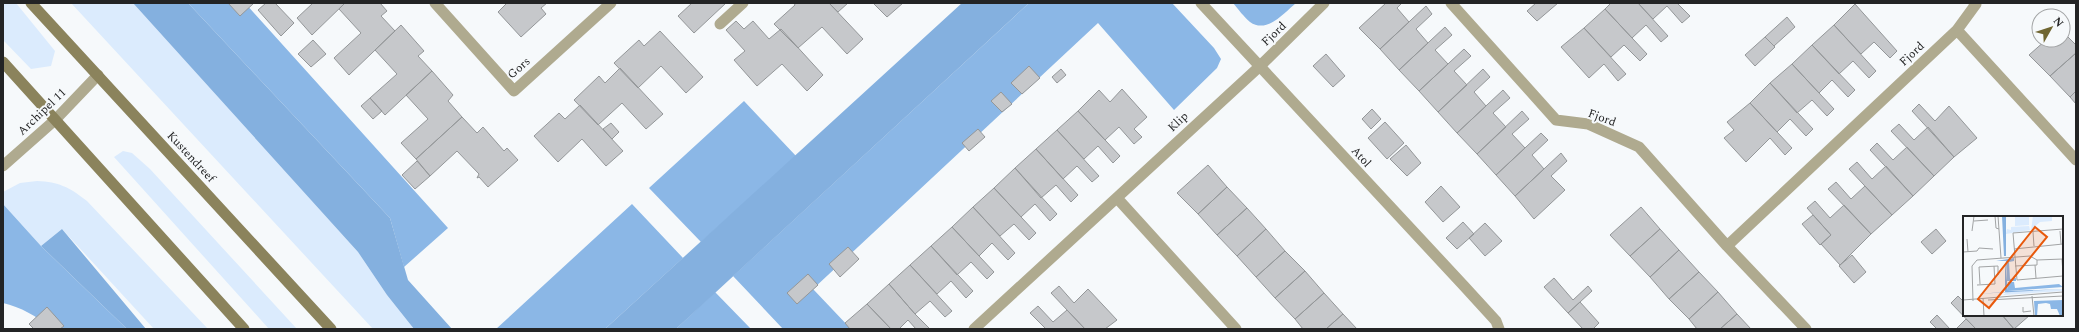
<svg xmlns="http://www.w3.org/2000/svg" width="2079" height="332" font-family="Spectral,serif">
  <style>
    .green { fill: #dbebfd }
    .forest { fill: #8bb7e6 }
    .water { fill: #84b0df }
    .building { fill: #c6c8cb; stroke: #949799 }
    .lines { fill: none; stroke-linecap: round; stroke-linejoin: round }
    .minor { stroke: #afaa8f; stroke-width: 11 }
    .tertiary { stroke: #afaa8f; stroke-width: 11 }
    .secondary { stroke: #8b835c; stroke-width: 11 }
    .labels { text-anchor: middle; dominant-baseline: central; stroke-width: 4; stroke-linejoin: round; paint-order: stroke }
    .street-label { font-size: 12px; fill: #232425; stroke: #f6f9fb }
    .inset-road { fill: none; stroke: #a2a4a5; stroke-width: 1 }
    .view { fill: #e8590c; fill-opacity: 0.15; stroke: #e8590c; stroke-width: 2 }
    .inset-edge { fill: none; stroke: #232425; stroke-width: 2 }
  </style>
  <rect width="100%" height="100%" fill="#f6f9fb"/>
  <path class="green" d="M3 3H16L55 51 51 66 31 69 3 40Z
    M71 3H133L358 252 387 295 414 329H373Z
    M123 151 132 153 150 169 297 329H269L114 157Z
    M37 181C59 182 69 187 87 201L208 329H154L62 229 41 246 3 204V192L20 183Z"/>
  <path class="forest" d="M188 3H245L448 228 404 267 390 218Z
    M1029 3H1172L1214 48 1221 59 1217 68 1174 110 1098 23 813 289 851 329H783L733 276Z
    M1233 3H1296C1284 13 1267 34 1250 22 1244 17 1238 9 1233 3Z
    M744 101 796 156 701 242 649 188Z
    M3 204 41 246 127 329H50C38 316 20 307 3 303Z
    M632 204 683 258 605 329H496Z
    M715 292 751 329H676Z"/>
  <path class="water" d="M133 3H188L390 218 408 280 452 329H414L387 295 358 252Z
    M962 3H1029L676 329H605Z
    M62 229 146 329H127L41 246Z"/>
  <path class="building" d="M228 3H254L240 16Z
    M266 3H275L294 23 281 36 258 10Z
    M313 3H345L312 35 297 18Z
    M345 3H380L387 11 381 16 395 31 349 75 334 58 361 33 339 9Z
    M507 3H547L541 8 546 14 521 37 498 12Z
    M692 3H726L694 33 678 16Z
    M794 3H829L863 39 847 54 822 27 798 48 774 24 795 5Z
    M829 3H848L838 12Z
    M873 3H903L887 17Z
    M1386 3H1402L1397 8 1409 22 1380 49 1359 28Z
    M1536 3H1558L1537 21 1527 11Z
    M1611 3H1638L1668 36 1661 42 1646 25 1632 38 1605 9Z
    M1638 3H1677L1690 16 1682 23 1667 6 1653 19Z
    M1855 4 1897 51 1890 58 1874 42 1861 54 1834 25Z
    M1426 6 1432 14 1416 29 1428 43 1399 70 1380 49Z
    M1605 9 1647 54 1640 61 1624 45 1611 57 1584 28Z
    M1787 17 1795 27 1774 46 1765 37Z
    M736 21 744 29 753 21 769 39 781 29 823 75 807 91 782 64 757 86 734 60 745 51 726 30Z
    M401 25 424 51 418 56 432 71 385 115 370 98 397 74 375 50Z
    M1834 25 1876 71 1869 78 1853 61 1839 74 1812 45Z
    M1445 27 1452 35 1435 50 1448 64 1419 91 1399 70Z
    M1584 28 1626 74 1618 81 1604 64 1589 78 1561 47Z
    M660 31 703 77 686 93 661 66 638 88 614 63 639 40 644 46Z
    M2063 32 2076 45V53L2050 76 2029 55 2046 40H2063Z
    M1765 37 1775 47 1755 66 1745 55Z
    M313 40 326 54 311 67 298 54Z
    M1812 45 1855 90 1848 97 1832 80 1819 93 1792 64Z
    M1464 49 1471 56 1454 71 1467 85 1438 112 1419 91Z
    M2076 53V91L2070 97 2050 76Z
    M1326 54 1345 76 1333 87 1313 66Z
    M1792 64 1834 109 1827 116 1812 100 1797 113 1770 83Z
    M1029 66 1040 78 1022 94 1011 83Z
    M620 68 663 114 646 129 622 103 598 125 574 100 599 76 605 83Z
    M1061 69 1066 75 1057 83 1052 77Z
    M1483 69 1490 77 1474 92 1486 106 1457 133 1438 112Z
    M432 71 453 95 448 101 462 117 416 159 401 143 428 119 406 95Z
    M1770 83 1813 129 1806 136 1790 119 1777 132 1750 103Z
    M1122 89 1147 117 1134 129 1142 137 1134 144 1119 127 1105 140 1078 111 1099 90 1110 102Z
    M1503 90 1510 98 1493 113 1506 127 1477 154 1457 133Z
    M2076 91V104L2070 97Z
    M1001 92 1012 104 1002 112 991 101Z
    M370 98 382 111 373 119 361 106Z
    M1750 103 1792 148 1785 155 1770 138 1746 162 1724 138 1734 130 1727 122Z
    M1919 104 1935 121 1949 106 1977 138 1954 157 1912 111Z
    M580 105 623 151 606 166 582 139 558 162 534 136 559 113 565 119Z
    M1372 109 1381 119 1371 129 1362 119Z
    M1078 111 1120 156 1113 163 1098 146 1084 159 1057 130Z
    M1522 111 1529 119 1512 134 1525 148 1496 175 1477 154Z
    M462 117 477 133 483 127 504 151 507 148 518 160 488 187 479 177 477 178 479 174 457 151 430 176 416 159Z
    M1385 122 1404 143 1387 159 1368 138Z
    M611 123 619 132 612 139 603 129Z
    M1899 124 1914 140 1928 127 1954 157 1934 176 1891 131Z
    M978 129 985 137 969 151 962 143Z
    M1057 130 1099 176 1092 182 1077 166 1063 179 1036 149Z
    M1541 133 1548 140 1532 155 1544 169 1515 196 1496 175Z
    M1877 143 1893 160 1907 147 1934 176 1913 196 1870 150Z
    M1406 145 1421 163 1407 176 1390 159Z
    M1036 149 1078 195 1071 202 1056 185 1041 198 1015 168Z
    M1561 153 1567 161 1551 176 1565 190 1534 219 1515 196Z
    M417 161 430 176 415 189 402 175Z
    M1857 162 1872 179 1886 166 1913 196 1892 215 1849 169Z
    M1208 165 1227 187 1198 214 1177 193Z
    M1015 168 1057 214 1050 221 1035 204 1021 217 994 188Z
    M1836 182 1851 199 1865 186 1892 215 1871 234 1828 189Z
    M1441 186 1460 207 1443 222 1425 202Z
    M1227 187 1247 208 1217 235 1198 214Z
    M994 188 1036 233 1029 240 1014 224 1000 236 973 207Z
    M1815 201 1830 218 1844 205 1871 234 1840 265 1821 244 1831 235 1807 208Z
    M973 207 1015 253 1008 260 992 243 979 256 952 227Z
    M1641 207 1660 229 1630 256 1610 235Z
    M1247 208 1266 229 1237 256 1217 235Z
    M1813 215 1831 235 1820 245 1802 224Z
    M1463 222 1474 234 1457 249 1446 238Z
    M1485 223 1502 241 1485 256 1469 238Z
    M952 227 994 272 987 279 971 262 957 275 931 246Z
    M1266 229 1285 251 1256 277 1237 256Z
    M1660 229 1679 250 1650 277 1630 256Z
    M1936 229 1946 241 1932 254 1921 242Z
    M931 246 973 291 966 298 951 281 937 294 910 265Z
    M848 247 859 259 840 277 829 264Z
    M1679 250 1699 272 1669 299 1650 277Z
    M1285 251 1305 271 1275 298 1256 277Z
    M1852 255 1866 272 1854 283 1839 266Z
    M910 265 952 311 945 317 930 301 915 314 889 284Z
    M1305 271 1324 293 1295 319 1275 298Z
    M1699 272 1718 292 1689 319 1669 299Z
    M808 274 818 285 797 304 787 293Z
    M1554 278 1573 300 1588 286 1592 291 1568 313 1544 287Z
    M889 284 915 314 930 329H916L908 320 899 329H891L867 304Z
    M1059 286 1074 303 1088 289 1117 320 1105 329H1085L1051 293Z
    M1718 292 1737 314 1720 329H1697L1689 319Z
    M1324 293 1343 314 1326 329H1303L1295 319Z
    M1958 296 1964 302V315H2002L2014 329H1976L1951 303Z
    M1580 302 1599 323 1593 329H1583L1568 313Z
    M867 304 891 329H850L845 323Z
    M1038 306 1053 322 1067 310 1085 329H1046L1030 313Z
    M47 307 64 326 60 329H34L29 324Z
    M1343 314 1357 329H1326Z
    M1737 314 1751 329H1720Z
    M1937 315 1950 329H1937L1930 322Z
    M2002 315H2030L2014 329Z
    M1966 319 1976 329H1956Z"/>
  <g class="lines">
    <path class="minor" d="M435 3 514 91 611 3
      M1451 3 1556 120 1588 124 1639 147 1727 246 1806 329
      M1974 3 1976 4 1957 30 2076 160
      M720 24 743 3
      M3 166 55 120 98 75
      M1117 198 1236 329
      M1727 246 1957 30
      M974 329 1259 67 1324 3"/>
    <path class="tertiary" d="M1201 3 1464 286 1496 321 1499 329"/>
    <path class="secondary" d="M31 3 331 329
      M3 62 244 329"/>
  </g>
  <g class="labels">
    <g class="street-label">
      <text transform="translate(1274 34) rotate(-44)">Fjord</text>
      <text transform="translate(1912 54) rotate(-43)">Fjord</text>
      <text transform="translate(519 68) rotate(-42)">Gors</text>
      <text transform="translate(42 112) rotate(-44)">Archipel 11</text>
      <text transform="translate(1602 118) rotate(20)">Fjord</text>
      <text transform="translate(1178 122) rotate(-43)">Klip</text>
      <text transform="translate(191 157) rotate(47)">Kustendreef</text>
      <text transform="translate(1361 157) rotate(47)">Atol</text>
    </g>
  </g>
  <g transform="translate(1963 216)">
    <rect width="100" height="100" fill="#f6f9fb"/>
    <path d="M52 0H66V9L52 10ZM70 0H89V5L77 6 68 14ZM66 10 67 14 43 18 44 13 48 14V11ZM100 73V75L40 79 44 76Z" fill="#dbebfd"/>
    <path d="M51 42V45L46 46 47 63 53 62V65H44L43 45H33ZM45 66H51L52 72 96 68 100 71 45 75ZM100 84V100H97L94 93H88L87 88 83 87 75 88 74 100H72L71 85Z" fill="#8bb7e6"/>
    <path d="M39 0H43V40H41ZM42 45 45 75 100 73 13 78 42 76Z" fill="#84b0df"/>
    <path class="inset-road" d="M32 0 33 12 36 13M35 0 38 42M11 5 25 4M100 13 50 17 54 64 100 60M9 15 11 0M97 15 98 28M70 16 71 30M4 23 5 36M51 33 100 28M0 36 14 35 16 32 30 33M99 43 100 58M72 49 73 62M52 50 74 49V44M17 68 16 51 35 50V59M14 69 32 68 31 50M69 80 71 100M20 82 21 100M0 84 100 76M25 84 100 80M10 85 9 50 14 44 67 40 74 44 100 43M60 91V96L68 95"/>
    <path class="view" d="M72 11 84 21 26 92 15 83Z"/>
    <rect width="100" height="100" class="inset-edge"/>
  </g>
  <rect width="2079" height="332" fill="none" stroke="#232425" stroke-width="8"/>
  <g transform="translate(2051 28) rotate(51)"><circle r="19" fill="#f6f9fb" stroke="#a2a4a5"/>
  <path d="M0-3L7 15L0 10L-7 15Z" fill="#706632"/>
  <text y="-6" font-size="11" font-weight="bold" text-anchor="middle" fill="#232425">N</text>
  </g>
</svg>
